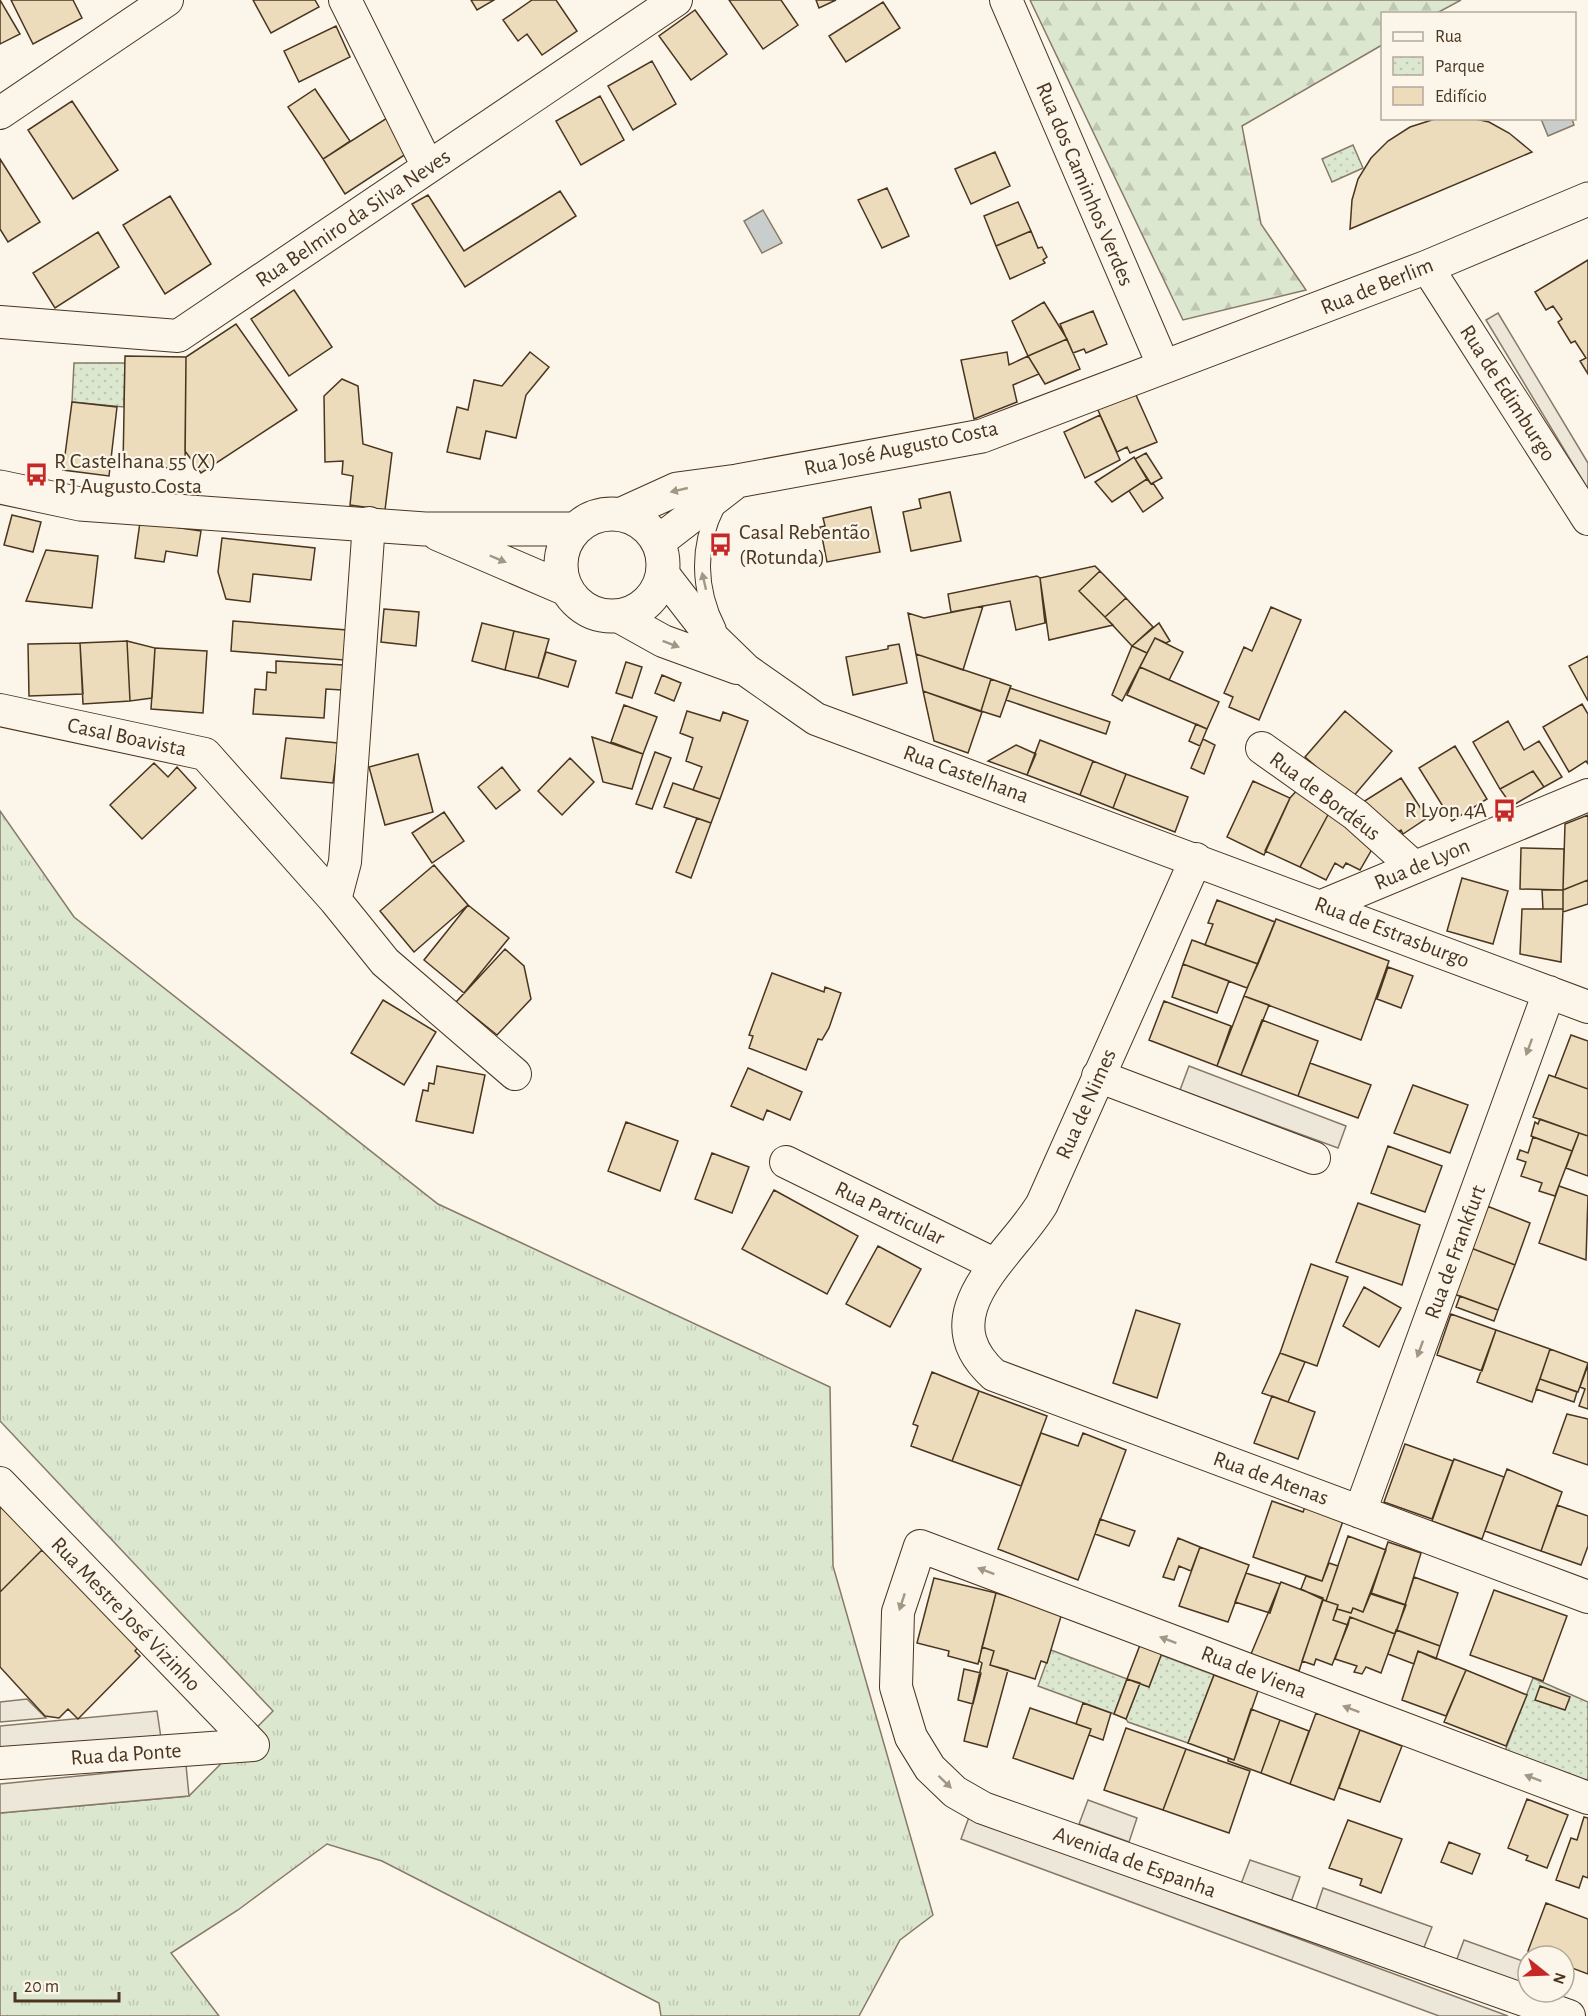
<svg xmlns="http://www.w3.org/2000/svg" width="1588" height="2016" font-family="'Alegreya Sans',sans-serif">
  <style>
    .grass { fill: url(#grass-tufts); stroke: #887966; stroke-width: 1.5 }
    .forest { fill: url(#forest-firs); stroke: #887966; stroke-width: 1.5 }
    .park { fill: url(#park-dots); stroke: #887966; stroke-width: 1.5 }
    .parking { fill: #ede7d9; stroke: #887966; stroke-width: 1.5 }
    .water { fill: #c9cecd; stroke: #887966; stroke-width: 1.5 }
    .building { fill: #ecdcbc; stroke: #4a3520; stroke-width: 1.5 }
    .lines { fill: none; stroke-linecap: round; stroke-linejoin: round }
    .service-casing { stroke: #4a3520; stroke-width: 17 }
    .minor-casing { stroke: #4a3520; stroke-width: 34 }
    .tertiary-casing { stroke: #4a3520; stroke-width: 35 }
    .service { stroke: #fbf6e9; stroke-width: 15 }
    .minor { stroke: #fbf6e9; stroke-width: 32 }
    .tertiary { stroke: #fbf6e9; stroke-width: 33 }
    .oneway { fill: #a29684 }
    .labels { text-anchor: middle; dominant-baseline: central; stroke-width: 4.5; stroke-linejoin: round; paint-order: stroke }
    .street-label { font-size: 22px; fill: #4a3520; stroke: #fbf6e9 }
    .poi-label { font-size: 22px; fill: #4a3520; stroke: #fbf6e9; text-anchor: start }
  </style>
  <defs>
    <pattern id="grass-tufts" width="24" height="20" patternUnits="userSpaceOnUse" patternTransform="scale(1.5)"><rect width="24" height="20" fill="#dce7d0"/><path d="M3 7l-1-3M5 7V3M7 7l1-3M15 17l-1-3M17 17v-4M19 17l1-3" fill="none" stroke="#bec7b2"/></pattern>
    <pattern id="forest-firs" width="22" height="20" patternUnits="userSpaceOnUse" patternTransform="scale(1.5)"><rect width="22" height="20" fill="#dce7d0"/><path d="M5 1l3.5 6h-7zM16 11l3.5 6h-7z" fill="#bec7b2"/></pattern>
    <pattern id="park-dots" width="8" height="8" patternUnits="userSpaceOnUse" patternTransform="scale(1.5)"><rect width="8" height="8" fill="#dce7d0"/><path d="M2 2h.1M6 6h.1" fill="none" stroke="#bec7b2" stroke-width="1.8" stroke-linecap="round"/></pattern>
  </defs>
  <rect width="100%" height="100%" fill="#fbf6e9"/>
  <path class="grass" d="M0 811 74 917 438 1204 830 1387 833 1566 933 1915 900 1940 859 2016H661L659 2003 382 1861 327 1844 238 1910 171 1953 219 2016H0V1813L189 1796 273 1711 0 1421Z"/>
  <path class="forest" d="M1030 0H1461L1437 13 1382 14V45L1242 126 1261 224 1306 290 1183 320Z"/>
  <path class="park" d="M1353 145 1363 168 1332 182 1322 159Z
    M74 363H125L124 407 72 402Z
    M1051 1650 1127 1679 1114 1714 1038 1686Z
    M1161 1655 1214 1675 1188 1743 1128 1722 1126 1719 1140 1683 1149 1687Z
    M1533 1678 1588 1702V1782L1505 1751Z"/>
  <path class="parking" d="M1498 313 1588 463V489L1486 320Z
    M1189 1066 1346 1126 1338 1148 1180 1090Z
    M27 1699 46 1718 0 1722V1702Z
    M157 1711 161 1738 0 1751V1726Z
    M186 1765 189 1796 0 1813V1784Z
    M1088 1800 1137 1818 1129 1842 1079 1824Z
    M969 1817 1508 2016H1439L961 1839Z
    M1250 1860 1300 1877 1291 1902 1241 1884Z
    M1323 1888 1432 1927 1423 1950 1315 1912Z
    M1464 1940 1528 1963V1991L1455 1964Z"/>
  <path class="water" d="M1541 119H1572L1574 125 1548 136Z
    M763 210 782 243 762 253 744 221Z"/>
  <path class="building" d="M0 0 20 34 0 44Z
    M11 0H73L82 18 33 44Z
    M253 0H315L319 7 271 33Z
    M471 0H494L477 10Z
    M532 0H556L577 31 542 55 527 34 518 41 503 20Z
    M729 0H781L798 25 763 49Z
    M816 0H836L819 8Z
    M883 2 900 28 846 62 829 36Z
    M695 10 727 54 691 80 659 36Z
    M336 26 350 57 299 82 284 51Z
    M652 61 676 104 633 130 608 86Z
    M315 89 350 141 323 159 288 107Z
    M600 96 624 140 581 165 556 121Z
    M72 101 118 170 73 199 28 130Z
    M387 118 409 152 345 194 323 159Z
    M1438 118H1471L1489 122 1509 133 1532 152 1350 229 1352 200 1358 179 1371 158 1388 141 1410 127Z
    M995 152 1010 186 971 204 955 169Z
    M0 159 40 222 8 242 0 229Z
    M887 188 909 236 882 248 858 200Z
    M560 191 576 216 465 287 412 204 428 195 464 251Z
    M170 196 211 264 165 294 123 225Z
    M1018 202 1031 231 996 246 984 216Z
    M1031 231 1038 248 1042 247 1047 257 1043 260 1045 263 1010 279 996 246Z
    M98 232 119 267 55 308 33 273Z
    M1588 260V374L1580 361 1586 358 1575 341 1571 343 1558 322 1562 319 1553 306 1546 310 1535 292Z
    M294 290 332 347 289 376 251 319Z
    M1044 302 1067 339 1028 356 1012 321Z
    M1093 311 1107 344 1086 353 1084 349 1073 353 1060 324Z
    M236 324 297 410 201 473 185 451 186 357Z
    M1067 339 1080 369 1045 384 1028 356Z
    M530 352 549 367 526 395 516 438 486 431 480 459 447 452 457 407 468 410 474 380 502 386Z
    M1007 352 1009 365 1028 356 1039 374 1013 385 1017 402 974 419 961 360Z
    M125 356 186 357 185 468 123 467Z
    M342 379 358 386 363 444 392 453 385 510 350 505 353 476 342 474 343 461 325 462 324 396Z
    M1135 393 1157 442 1130 453 1127 447 1117 452 1097 408Z
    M72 402 117 407 109 476 63 470Z
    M1100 415 1120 460 1085 478 1064 432Z
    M1146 453 1162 478 1151 484 1135 459Z
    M1134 457 1147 479 1112 502 1095 482Z
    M1147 479 1151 484 1153 483 1163 498 1143 512 1129 491Z
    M950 492 961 541 911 551 903 512 921 508 919 499Z
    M871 507 880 552 827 562 820 527 825 526 823 518Z
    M12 515 41 522 33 552 4 545Z
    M140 522 201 531 197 556 166 551 164 562 135 558Z
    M222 538 315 548 311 580 253 574 250 602 226 599 218 572Z
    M46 550 98 556 92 608 26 601Z
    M1095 566 1100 571 1079 591 1113 625 1049 640 1040 578Z
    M1100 571 1126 598 1105 617 1079 591Z
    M1037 576 1040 578 1045 623 1016 630 1010 601 951 612 948 594Z
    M1126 598 1153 627 1132 646 1105 617Z
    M983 606 963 670 916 654 908 613 924 618Z
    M1271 607 1301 620 1259 720 1229 707 1233 697 1224 693 1244 647 1252 651Z
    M384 609 419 612 416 646 381 642Z
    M233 621 347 630 344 660 231 651Z
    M482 623 514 631 505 670 472 661Z
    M1159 623 1170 641 1166 643 1155 638 1147 653 1132 646Z
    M514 631 549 639 538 678 505 670Z
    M1155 638 1183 652 1169 680 1140 667Z
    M127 641 130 701 83 704 80 643Z
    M127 641 155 648 152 698 130 701Z
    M80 643 83 694 29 696 28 644Z
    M899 644 907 683 853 695 846 657 888 649V646Z
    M1132 646 1147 653 1122 701 1112 695Z
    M155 648 207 651 203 713 151 709Z
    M546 652 576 661 568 687 538 678Z
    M916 654 991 679 981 711 923 691Z
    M1588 656V701L1569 666Z
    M276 661 343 665 342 690 326 689 324 718 253 714 255 689 266 690 267 672 276 673Z
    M626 662 642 667 632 698 616 693Z
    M1140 667 1219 702 1207 729 1127 695Z
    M662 675 681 683 674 701 655 693Z
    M991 679 1011 686 1000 717 981 711Z
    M1010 688 1110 722 1106 734 1006 700Z
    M923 691 982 712 968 753 934 741Z
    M1582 704 1588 714V764L1586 761 1569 772 1543 727Z
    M624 705 657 717 643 754 611 742Z
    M687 711 720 721 723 712 748 721 720 799 693 790 702 767 686 761 693 738 680 733Z
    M1345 711 1392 751 1352 798 1305 757Z
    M1508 721 1524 750 1539 741 1562 777 1544 787 1533 771 1500 789 1473 742Z
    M1196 724 1207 729 1200 746 1189 741Z
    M592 737 643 754 632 789 603 782Z
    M286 738 338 743 333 783 281 778Z
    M1203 739 1215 745 1204 774 1191 768Z
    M1040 740 1093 761 1080 795 1027 775Z
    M1016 745 1036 754 1027 775 988 761Z
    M1455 746 1487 799 1452 821 1419 768Z
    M655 752 671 758 652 809 636 804Z
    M418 754 433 812 385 825 369 767Z
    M570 758 594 782 562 815 538 791Z
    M1093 761 1126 774 1113 808 1080 795Z
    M154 763 168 777 177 767 196 788 142 839 110 805Z
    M502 767 520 790 496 809 478 787Z
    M1533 771 1544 787 1512 806 1500 789Z
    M1126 774 1188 797 1175 832 1113 808Z
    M1401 778 1427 818 1403 834 1401 830 1386 839 1363 802Z
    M1253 781 1290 798 1264 855 1227 837Z
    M673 783 720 799 711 823 664 807Z
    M1300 787 1329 813 1300 867 1265 851 1290 798Z
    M444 812 464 841 432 863 412 833Z
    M1329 813 1345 822 1344 826 1375 844 1360 870 1346 863 1343 868 1335 863 1326 880 1300 867Z
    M1588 815V880L1563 890 1565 824Z
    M697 818 711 823 691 878 676 872Z
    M1521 848 1564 849 1563 890 1520 889Z
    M434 865 468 905 414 952 380 911Z
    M1462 878 1508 891 1493 944 1447 931Z
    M1588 880V904L1563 912V890Z
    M1542 890H1563V909H1543Z
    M1217 900 1275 922 1258 964 1205 945 1213 924 1208 923Z
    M468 905 509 938 464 993 424 960Z
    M1522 909H1563L1561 962 1520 954Z
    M1276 919 1389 961 1361 1040 1244 996Z
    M1192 940 1258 964 1247 988 1183 964Z
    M505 949 524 966 531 999 497 1035 456 1002Z
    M1183 964 1229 981 1217 1013 1172 997Z
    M1388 967 1413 976 1401 1008 1377 999Z
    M772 973 824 992 825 987 841 993 829 1028 822 1040 818 1039 806 1070 749 1048 753 1036 749 1035Z
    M1244 996 1269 1005 1241 1075 1217 1066Z
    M383 1000 436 1032 404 1085 351 1053Z
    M1164 1001 1231 1026 1217 1066 1149 1040Z
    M1262 1020 1318 1041 1298 1096 1241 1075Z
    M1571 1035 1588 1041V1089L1555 1077Z
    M1310 1063 1371 1085 1358 1118 1298 1096Z
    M437 1066 485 1075 473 1133 416 1121 423 1090 428 1091 429 1083 434 1084Z
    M748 1068 802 1092 790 1120 767 1110 763 1120 731 1106Z
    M1549 1075 1588 1089V1136L1533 1117Z
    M1413 1085 1468 1105 1450 1153 1394 1133Z
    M1540 1119 1579 1133 1572 1151 1531 1136 1535 1122 1538 1124Z
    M626 1122 678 1141 660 1191 608 1171Z
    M1579 1133 1588 1136V1176L1566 1168Z
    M1533 1137 1572 1151 1555 1196 1539 1191 1542 1183 1521 1176 1526 1162 1517 1159 1520 1150 1528 1153Z
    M1388 1146 1442 1166 1425 1212 1371 1193Z
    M712 1153 749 1167 732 1213 695 1199Z
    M1559 1186 1588 1196 1586 1260 1539 1243Z
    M774 1190 858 1236 827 1294 742 1249Z
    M1358 1203 1420 1225 1402 1285 1336 1262Z
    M1487 1206 1530 1223 1515 1265 1471 1248Z
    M878 1246 921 1269 890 1327 846 1304Z
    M1471 1248 1515 1265 1498 1310 1454 1294Z
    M1311 1264 1348 1277 1317 1366 1280 1353Z
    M1364 1287 1401 1308 1379 1347 1343 1326Z
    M1460 1296 1498 1310 1494 1321 1456 1307Z
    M1136 1310 1180 1324 1157 1398 1113 1383Z
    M1451 1314 1496 1330 1482 1371 1437 1355Z
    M1496 1330 1550 1349 1532 1402 1477 1382Z
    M1550 1349 1588 1363 1578 1392 1540 1379Z
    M1280 1353 1305 1362 1288 1402 1262 1393Z
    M1588 1365V1409L1579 1406 1585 1389 1580 1387Z
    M932 1372 979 1391 952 1461 911 1446 918 1426 913 1424Z
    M1540 1379 1577 1392 1574 1402 1536 1389Z
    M979 1391 1047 1416 1021 1486 952 1461Z
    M1272 1396 1315 1412 1298 1459 1254 1443Z
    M1567 1414 1588 1419V1465L1553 1453Z
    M1041 1433 1078 1446 1083 1433 1126 1450 1078 1580 998 1549Z
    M1405 1444 1453 1461 1432 1519 1384 1502Z
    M1454 1459 1504 1477 1482 1539 1432 1521Z
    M1507 1469 1562 1492 1541 1551 1485 1531Z
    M1272 1501 1303 1512 1305 1507 1343 1521 1322 1581 1253 1557Z
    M0 1503 42 1550 0 1592Z
    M1557 1505 1588 1516V1546L1581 1565 1541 1551Z
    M1100 1519 1135 1531 1129 1546 1095 1534Z
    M1348 1536 1386 1550 1363 1612 1353 1608 1351 1613 1337 1609 1338 1605 1326 1601Z
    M1178 1538 1200 1547 1191 1571 1179 1566 1174 1580 1163 1577Z
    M1388 1542 1421 1553 1405 1605 1371 1594Z
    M1200 1547 1249 1565 1228 1622 1179 1606Z
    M42 1550 139 1646 135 1651 140 1656 78 1719 68 1709 59 1718 45 1716 0 1667V1592Z
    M1329 1563 1338 1566 1326 1601 1301 1589 1306 1576 1322 1581Z
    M1246 1573 1280 1584 1270 1613 1235 1602Z
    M1414 1577 1458 1593 1440 1646 1397 1630Z
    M934 1578 996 1593 978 1664 948 1656 949 1651 917 1643Z
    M1281 1582 1323 1598 1299 1671 1251 1654Z
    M1494 1590 1567 1616 1543 1681 1470 1655Z
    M996 1593 1062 1613 1047 1663 1041 1661 1035 1679 990 1665 994 1651 982 1647Z
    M1371 1593 1406 1605 1395 1634 1350 1617 1348 1625 1333 1620 1337 1609 1351 1613 1353 1608 1363 1612Z
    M1323 1600 1338 1605 1333 1620 1348 1625 1332 1665 1316 1659 1314 1665 1302 1661Z
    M1350 1617 1395 1634 1381 1673 1366 1667 1362 1674 1354 1672 1357 1666 1335 1659Z
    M1396 1630 1440 1646 1436 1659 1418 1651 1414 1664 1388 1654Z
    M1140 1645 1162 1653 1149 1687 1127 1679Z
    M982 1647 994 1651 990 1665 1008 1670 987 1747 964 1741 982 1663 979 1661Z
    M1418 1651 1466 1670 1446 1716 1402 1700Z
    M964 1669 981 1673 973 1704 958 1700Z
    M1466 1670 1527 1695 1506 1746 1444 1722Z
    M1214 1675 1258 1691 1234 1760 1188 1743Z
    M1127 1679 1140 1683 1126 1719 1114 1714Z
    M1540 1686 1570 1697 1565 1710 1535 1700Z
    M1083 1703 1111 1713 1103 1740 1089 1735 1091 1729 1076 1724Z
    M1030 1708 1091 1729 1073 1779 1013 1758Z
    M1251 1709 1280 1720 1261 1773 1228 1761V1758L1234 1760Z
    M1316 1713 1360 1730 1334 1800 1290 1784Z
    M1280 1720 1309 1731 1290 1784 1261 1773Z
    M1126 1728 1186 1749 1163 1810 1104 1790Z
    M1360 1730 1402 1746 1380 1802 1339 1788Z
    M1186 1749 1250 1771 1229 1833 1163 1810Z
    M1527 1799 1568 1815 1547 1868 1526 1860 1528 1856 1508 1848Z
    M1584 1817 1588 1818V1878L1583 1876 1579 1888 1556 1880 1571 1838 1577 1840Z
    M1348 1820 1402 1839 1381 1893 1360 1885 1362 1879 1329 1868Z
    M1449 1842 1480 1854 1472 1874 1441 1862Z
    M1546 1903 1588 1919V1974L1564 1965V1956H1541L1528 1951Z"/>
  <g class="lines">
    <defs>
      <path id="service" d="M717 507C697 546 698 589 718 628"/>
      <path id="minor" d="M345 0 428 167
        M1006 0 1164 367
        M0 113 167 0
        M1427 267 1588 519
        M0 322 178 336 676 0
        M663 574 711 636 746 670 816 719 1588 1007
        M620 617 663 641 737 668
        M0 710 205 754 335 900 385 962 515 1074
        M1262 748 1356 815 1414 867
        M1196 859 1042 1204C1011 1256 926 1314 994 1375L1588 1597
        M335 900 345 862 369 523
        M1322 906 1588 795
        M1098 1076 1314 1158
        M786 1162 994 1264
        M0 1483 253 1745
        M1360 1512 1549 992
        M0 1763 253 1745
        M1569 2016 983 1808 955 1792 930 1768 911 1737 896 1687 898 1612 920 1546 1588 1798"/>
      <path id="tertiary" d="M0 487 80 504 425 529H575
        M561 565a51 51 0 1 1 102 0a51 51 0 1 1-102 0Z
        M622 514 677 489 737 481 982 436 1427 267 1588 199
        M438 534 566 589
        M658 542 737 481"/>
    </defs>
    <use href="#service" class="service-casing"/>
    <use href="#minor" class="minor-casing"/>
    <use href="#tertiary" class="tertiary-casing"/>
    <use href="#service" class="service"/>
    <use href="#minor" class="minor"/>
    <use href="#tertiary" class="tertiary"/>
  </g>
  <defs><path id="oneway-solid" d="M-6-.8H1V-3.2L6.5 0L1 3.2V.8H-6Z" transform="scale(1.5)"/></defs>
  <g class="oneway">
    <use href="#oneway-solid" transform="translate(679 490) rotate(167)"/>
    <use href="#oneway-solid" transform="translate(498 559) rotate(23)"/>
    <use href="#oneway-solid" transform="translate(704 581) rotate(-103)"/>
    <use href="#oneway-solid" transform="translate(671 644) rotate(21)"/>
    <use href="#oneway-solid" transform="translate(1529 1047) rotate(110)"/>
    <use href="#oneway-solid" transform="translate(1420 1349) rotate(110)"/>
    <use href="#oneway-solid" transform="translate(986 1571) rotate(-159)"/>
    <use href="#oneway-solid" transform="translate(902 1602) rotate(108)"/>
    <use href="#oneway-solid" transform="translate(1168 1640) rotate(-159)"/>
    <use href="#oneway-solid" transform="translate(1351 1709) rotate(-159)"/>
    <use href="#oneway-solid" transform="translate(1533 1778) rotate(-159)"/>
    <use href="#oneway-solid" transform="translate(945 1782) rotate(44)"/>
  </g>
  <defs>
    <symbol id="bus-bare" viewBox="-9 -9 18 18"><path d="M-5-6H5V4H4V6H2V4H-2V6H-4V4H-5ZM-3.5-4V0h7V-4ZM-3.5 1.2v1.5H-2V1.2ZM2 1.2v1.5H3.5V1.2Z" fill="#c62828" stroke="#fbf6e9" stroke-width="2.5" paint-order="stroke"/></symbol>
  </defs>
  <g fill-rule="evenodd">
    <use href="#bus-bare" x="20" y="458" width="33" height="33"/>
    <use href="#bus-bare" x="704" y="528" width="33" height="33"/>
    <use href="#bus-bare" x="1488" y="794" width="33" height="33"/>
  </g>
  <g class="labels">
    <g class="street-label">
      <text transform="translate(1085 184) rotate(67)">Rua dos Caminhos Verdes</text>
      <text transform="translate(353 218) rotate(-34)">Rua Belmiro da Silva Neves</text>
      <text transform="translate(1377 286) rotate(-22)">Rua de Berlim</text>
      <text transform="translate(1508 393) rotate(57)">Rua de Edimburgo</text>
      <text transform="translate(901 448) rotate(-12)">Rua José Augusto Costa</text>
      <text transform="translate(127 737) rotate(12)">Casal Boavista</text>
      <text transform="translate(966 774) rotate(20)">Rua Castelhana</text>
      <text transform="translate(1325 796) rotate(37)">Rua de Bordéus</text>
      <text transform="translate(1422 864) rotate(-23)">Rua de Lyon</text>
      <text transform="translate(1392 932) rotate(21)">Rua de Estrasburgo</text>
      <text transform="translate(1086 1104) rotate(-66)">Rua de Nimes</text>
      <text transform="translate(890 1213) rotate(26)">Rua Particular</text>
      <text transform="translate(1455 1252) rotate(-70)">Rua de Frankfurt</text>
      <text transform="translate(1271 1478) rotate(20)">Rua de Atenas</text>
      <text transform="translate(126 1614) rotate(46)">Rua Mestre José Vizinho</text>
      <text transform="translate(1254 1672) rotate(21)">Rua de Viena</text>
      <text transform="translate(126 1754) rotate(-4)">Rua da Ponte</text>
      <text transform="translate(1135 1862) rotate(20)">Avenida de Espanha</text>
    </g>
    <g class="poi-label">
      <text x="54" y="461">R Castelhana 55 (X)<tspan x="54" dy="25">R J Augusto Costa</tspan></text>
      <text x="739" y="532">Casal Rebentão<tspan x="739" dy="25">(Rotunda)</tspan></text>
      <text x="1487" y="810" text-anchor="end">R Lyon 4A</text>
    </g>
  </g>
  <rect x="1381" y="12" width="195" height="108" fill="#fbf6e9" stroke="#b4a999" stroke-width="1.5"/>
  <rect x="1393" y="32" width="30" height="9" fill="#fbf6e9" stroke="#b4a999" stroke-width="1.5"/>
  <text x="1435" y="42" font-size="18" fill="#4a3520">Rua</text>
  <rect x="1393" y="57" width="30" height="18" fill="url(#park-dots)" stroke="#b4a999" stroke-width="1.5"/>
  <text x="1435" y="72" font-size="18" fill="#4a3520">Parque</text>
  <rect x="1393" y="87" width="30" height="18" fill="#ecdcbc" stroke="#b4a999" stroke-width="1.5"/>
  <text x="1435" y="102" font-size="18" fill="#4a3520">Edifício</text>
  <g transform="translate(1546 1974) rotate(108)"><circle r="28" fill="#fbf6e9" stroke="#b4a999" stroke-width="1.5"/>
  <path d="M0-4.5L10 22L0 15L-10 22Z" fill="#c62828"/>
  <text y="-9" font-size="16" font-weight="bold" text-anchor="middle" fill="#4a3520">N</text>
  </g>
  <path d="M15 1992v9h104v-9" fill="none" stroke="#4a3520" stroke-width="3"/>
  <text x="24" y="1992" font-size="18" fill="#4a3520" stroke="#fbf6e9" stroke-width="4.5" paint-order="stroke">20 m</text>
</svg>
